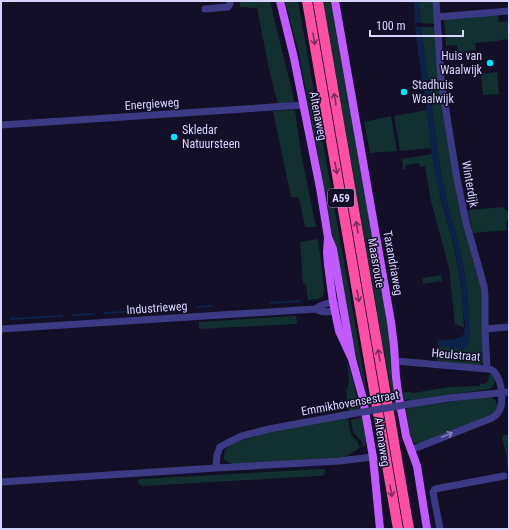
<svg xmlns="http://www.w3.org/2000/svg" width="510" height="530" font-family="'Roboto Condensed',sans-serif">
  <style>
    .green { fill: #12302f }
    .water { fill: #0c2248 }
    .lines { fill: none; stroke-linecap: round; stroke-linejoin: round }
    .stream { stroke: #0c2248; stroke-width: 2 }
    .minor { stroke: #3d3a85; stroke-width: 7 }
    .major { stroke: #c25bff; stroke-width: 8 }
    .highway { stroke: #ff4fa3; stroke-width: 10 }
    .minor-bridge { stroke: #3d3a85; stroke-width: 7 }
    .oneway { stroke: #7d2c5e }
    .oneway2 { stroke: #837fbc }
    .poi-dot { fill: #00e5ff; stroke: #130f26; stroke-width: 1.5 }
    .labels { text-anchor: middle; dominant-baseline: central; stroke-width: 3; stroke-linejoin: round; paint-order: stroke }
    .shield { fill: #130f26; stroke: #9e99be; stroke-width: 1 }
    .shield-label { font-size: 11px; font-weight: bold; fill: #d9d4ff }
    .poi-label { font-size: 12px; fill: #d9d4ff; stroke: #130f26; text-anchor: start }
    .street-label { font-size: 12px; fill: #d9d4ff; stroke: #130f26 }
  </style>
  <rect width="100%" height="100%" fill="#130f26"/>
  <path class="green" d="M240 1H270L293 95 294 102 278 104 269 69 257 8 240 7Z
    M285 1H298L370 409 352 340 299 53Z
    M323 1H331L334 15 391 342 399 412 395 413Z
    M419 1H435L436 24 421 23Z
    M498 14 499 22 508 21 509 39 499 40V41L475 43 476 50 465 51V53H458L457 45 446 46 444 18Z
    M421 27H436L439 78 428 80Z
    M497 72 499 94 483 95 481 74Z
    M440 81 482 285 484 362 479 365 437 361 439 346 463 349 469 344C470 312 467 281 460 250 456 233 450 217 447 200 438 161 434 122 429 83Z
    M295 110 301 153 316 227H305L299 198 291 197 273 111Z
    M427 110 431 148 400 151 394 116Z
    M391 116 397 151 370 153 364 122Z
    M432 154 440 196 453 243 459 273 462 295 464 328 455 324 449 268 431 201 425 166 420 167 419 163 405 165 406 169H403L402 159Z
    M503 207 508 212H509V221L506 222 507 230 473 233 468 212 469 210Z
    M318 239C319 249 326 290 323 296 320 300 312 299 308 300L306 285 303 283 300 242Z
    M441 275 442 281 423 284V278Z
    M296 316 297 324 199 329V322Z
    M347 361 353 380 360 411 349 413 346 391 348 387 349 379Z
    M489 374 493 375 495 378 494 385 490 389 438 396 411 401 410 399 404 400 403 392H410L413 393 449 387 480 386V384C489 384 488 382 489 374Z
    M486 397C494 397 496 400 498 407L493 415 420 443C417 443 416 444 414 442 408 437 407 417 406 409L412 408V407Z
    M362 417 366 440 365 446H363L362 442 353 432 351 420Z
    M348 418 350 431 352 436 357 441 360 447 358 449 345 457 233 464 226 461 224 459C223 454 225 449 230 445 234 442 242 441 247 439 279 427 314 424 348 418Z
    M505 435H509V479L506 454 502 437Z
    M322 469 325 470V472L324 475 319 476 142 486 138 483V480L143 479Z"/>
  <path class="water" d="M414 1H419L421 23H415Z
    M415 26 421 27 428 80 422 81 418 52Z
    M429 83C434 122 438 161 447 200 450 217 456 233 460 250 467 281 470 312 469 344L468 346 463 349 439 346 437 343 439 340C446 339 461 341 464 333 466 327 464 318 463 311 462 288 459 265 453 242 447 219 440 197 435 174 429 144 428 114 423 84Z"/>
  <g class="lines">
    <path class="stream" d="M271 303 300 301
      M198 307 212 306
      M153 310 186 308
      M105 313 140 311
      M72 315 94 314
      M11 319 62 316"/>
    <path class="minor" d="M436 1 441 80 457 179 466 222 484 286 485 296V329L487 369
      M205 9 228 7 230 4V1
      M437 17 509 11
      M1 125 304 105
      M315 309C321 305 329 301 337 304
      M1 329 315 309C325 314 334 312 342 306
      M485 329 509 327
      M396 361 487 369C491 369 493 370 495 373 502 381 505 406 497 414 496 416 494 416 492 418L411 450
      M410 404 449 398 509 392
      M345 415 269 429 242 436 229 442 220 447 217 455 216 468 339 461 373 457
      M1 482 216 468
      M440 529 433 492 435 489 504 476"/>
    <path class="major" d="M280 1 294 58 320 188 328 237 327 252 328 265 333 302 339 331 352 359
      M335 1 391 322 394 346 396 377 398 392 406 436 417 466 427 529
      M329 239 333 249 352 359 363 399 373 457 380 529"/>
    <path class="highway" d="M307 1 398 529
      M318 1 409 529"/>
    <path class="minor-bridge" d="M345 415 410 404"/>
  </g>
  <defs><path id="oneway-shaft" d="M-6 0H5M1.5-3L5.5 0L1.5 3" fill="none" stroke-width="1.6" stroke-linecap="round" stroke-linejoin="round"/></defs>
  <g class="oneway">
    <use href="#oneway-shaft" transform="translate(314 39) rotate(80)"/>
    <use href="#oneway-shaft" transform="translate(335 99) rotate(-100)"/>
    <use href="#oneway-shaft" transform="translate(336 168) rotate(80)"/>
    <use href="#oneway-shaft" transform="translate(357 227) rotate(-100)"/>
    <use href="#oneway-shaft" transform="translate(358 296) rotate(80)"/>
    <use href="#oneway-shaft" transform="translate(379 355) rotate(-100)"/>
    <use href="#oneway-shaft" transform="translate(391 491) rotate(80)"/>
  </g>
  <use class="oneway2" href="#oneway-shaft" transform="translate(447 435) rotate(-22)"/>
  <g class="poi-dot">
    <circle cx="490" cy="63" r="4"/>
    <circle cx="404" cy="92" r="4"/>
    <circle cx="174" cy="137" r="4"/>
  </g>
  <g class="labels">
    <rect class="shield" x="328" y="189" width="26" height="18" rx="3"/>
    <g class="shield-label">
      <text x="341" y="198">A59</text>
    </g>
    <g class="poi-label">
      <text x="482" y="56" text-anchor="end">Huis van<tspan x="482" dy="14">Waalwijk</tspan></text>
      <text x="412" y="85">Stadhuis<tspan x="412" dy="14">Waalwijk</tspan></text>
      <text x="182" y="130">Skledar<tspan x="182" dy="14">Natuursteen</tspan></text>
    </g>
    <g class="street-label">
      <text transform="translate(152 104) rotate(-4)">Energieweg</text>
      <text transform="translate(318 116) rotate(79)">Altenaweg</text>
      <text transform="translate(470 184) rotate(80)">Winterdijk</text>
      <text transform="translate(376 263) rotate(80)">Maasroute</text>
      <text transform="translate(393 263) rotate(80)">Taxandriaweg</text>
      <text transform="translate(157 308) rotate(-4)">Industrieweg</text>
      <text transform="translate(456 355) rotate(5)">Heulstraat</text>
      <text transform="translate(350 403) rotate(-10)">Emmikhovensestraat</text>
      <text transform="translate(382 442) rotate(81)">Altenaweg</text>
    </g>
  </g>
  <rect width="510" height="530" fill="none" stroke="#d9d4ff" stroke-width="4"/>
  <path d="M370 30v6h93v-6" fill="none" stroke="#d9d4ff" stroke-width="2"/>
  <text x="376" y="30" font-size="12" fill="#d9d4ff" stroke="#130f26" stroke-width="3" paint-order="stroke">100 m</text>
</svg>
